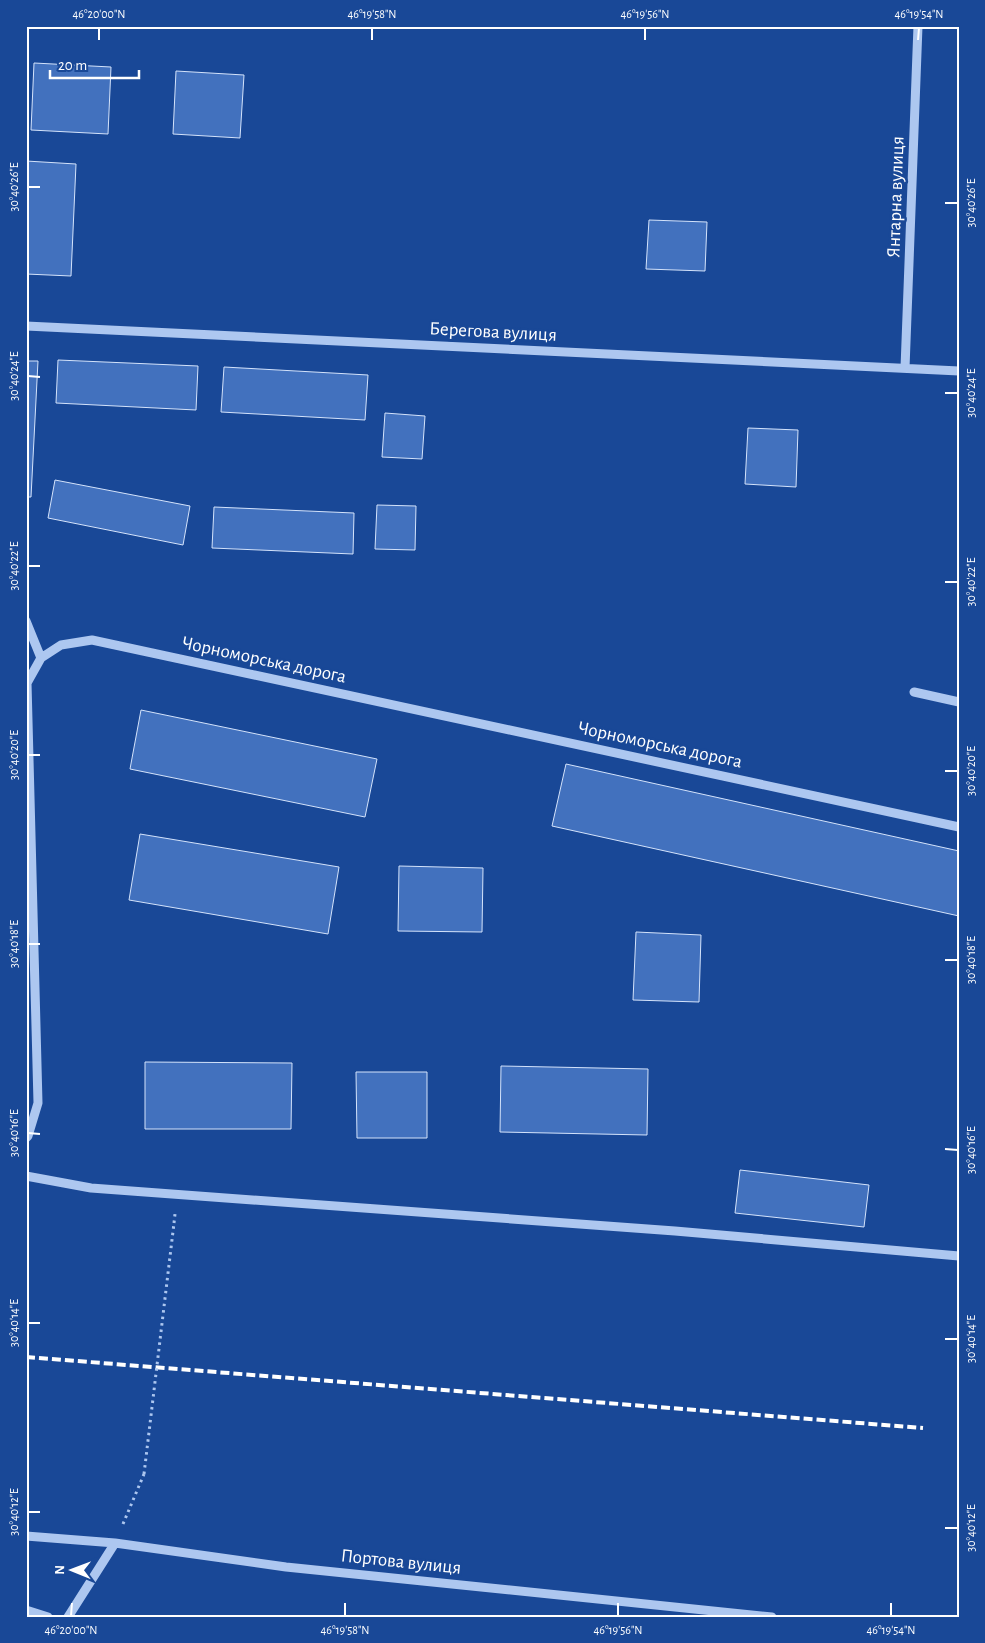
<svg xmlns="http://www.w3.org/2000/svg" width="985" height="1643" font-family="'Alegreya Sans',sans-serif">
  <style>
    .building { fill: #4271be; stroke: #d4e3fb }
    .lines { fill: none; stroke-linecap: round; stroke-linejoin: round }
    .path { stroke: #adc7f0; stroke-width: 3; stroke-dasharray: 2.5 4; stroke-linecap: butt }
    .minor { stroke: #adc7f0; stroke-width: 9 }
    .rail { stroke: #fff; stroke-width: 4; stroke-dasharray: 9 4; stroke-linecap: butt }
    .path-bridge { stroke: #adc7f0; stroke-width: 3; stroke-dasharray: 2.5 4; stroke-linecap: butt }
    .ticks { fill: none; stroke: #fff; stroke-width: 2 }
    .labels { text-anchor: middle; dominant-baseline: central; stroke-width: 5; stroke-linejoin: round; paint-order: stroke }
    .street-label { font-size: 19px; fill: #fff; stroke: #194897 }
    .neatline { fill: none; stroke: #fff; stroke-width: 2 }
    .ticks-label { font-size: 12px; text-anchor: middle; fill: #fff }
  </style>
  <rect width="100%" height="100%" fill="#194897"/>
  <path class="building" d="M34 63 111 67 108 134 31 130Z
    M176 71 244 75 240 138 173 134Z
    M26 161 76 164 71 276 26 274Z
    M649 220 707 222 705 271 646 269Z
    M58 360 198 366 196 410 56 403Z
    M26 361H38L31 497H26Z
    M224 367 368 375 365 420 221 412Z
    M385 413 425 416 422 459 382 457Z
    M748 428 798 430 796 487 745 484Z
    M55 480 190 506 183 545 48 518Z
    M377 505 416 506 415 550 375 549Z
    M214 507 354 513 353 554 212 548Z
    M141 710 377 759 365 817 130 769Z
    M566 764 959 851V916L552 826Z
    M140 834 339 867 328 934 129 900Z
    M399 866 483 868 482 932 398 931Z
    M636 932 701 935 699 1002 633 1000Z
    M145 1062 292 1063 291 1129H145Z
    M501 1066 648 1069 647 1135 500 1132Z
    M356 1072H427V1138H357Z
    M740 1170 869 1185 864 1227 735 1213Z"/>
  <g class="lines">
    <path class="path" d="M174 1223 175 1214
      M123 1524 144 1474"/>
    <path class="minor" d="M26 326 959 371
      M905 368 918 26
      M26 621 41 658
      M914 692 959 702
      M26 1138 28 1136 38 1103 27 683 41 658 61 645 92 640 959 827
      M26 1176 91 1188 675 1231 959 1256
      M26 1536 115 1543 286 1567 772 1617
      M26 1610 48 1617
      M68 1617 115 1543"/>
    <path class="rail" d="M26 1357 923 1428"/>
    <path class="path-bridge" d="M144 1474 174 1223"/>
  </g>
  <path class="ticks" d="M99 40V28M372 40V28M645 40V28M918 40 919 28M28 187H40M945 203H958M28 376 40 377M945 393H958M28 566H40M945 582H958M28 755H40M945 771H958M28 944H40M945 960H958M28 1133 40 1134M945 1149 958 1150M28 1323H40M945 1339H958M28 1512H40M945 1528H958M71 1616 72 1603M345 1616V1603M618 1616V1603M891 1616V1603"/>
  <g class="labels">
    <g class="street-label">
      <text transform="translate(896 197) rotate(-88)">Янтарна вулиця</text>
      <text transform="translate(493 332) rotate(3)">Берегова вулиця</text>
      <text transform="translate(264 660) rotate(12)">Чорноморська дорога</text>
      <text transform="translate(660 745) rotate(12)">Чорноморська дорога</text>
      <text transform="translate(401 1562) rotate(6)">Портова вулиця</text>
    </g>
  </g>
  <rect width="985" height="1643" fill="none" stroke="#194897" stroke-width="55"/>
  <g transform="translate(72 1570) rotate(271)" stroke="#194897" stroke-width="4" paint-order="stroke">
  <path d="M0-4L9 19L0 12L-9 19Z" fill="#ffffff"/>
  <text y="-8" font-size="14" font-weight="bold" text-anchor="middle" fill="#ffffff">N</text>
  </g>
  <path d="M50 70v8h89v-8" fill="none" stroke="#ffffff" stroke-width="2.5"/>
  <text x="58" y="70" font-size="15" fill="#ffffff" stroke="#194897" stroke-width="4" paint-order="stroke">20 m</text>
  <rect x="28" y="28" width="930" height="1588" class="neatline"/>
  <g class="ticks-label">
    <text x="99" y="18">46°20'00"N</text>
    <text x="372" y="18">46°19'58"N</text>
    <text x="645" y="18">46°19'56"N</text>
    <text x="919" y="18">46°19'54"N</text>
    <text transform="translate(14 187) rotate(-90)" y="4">30°40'26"E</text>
    <text transform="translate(971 203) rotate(-90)" y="4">30°40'26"E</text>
    <text transform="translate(14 376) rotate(-90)" y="4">30°40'24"E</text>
    <text transform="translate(971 393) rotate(-90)" y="4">30°40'24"E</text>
    <text transform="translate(14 566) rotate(-90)" y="4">30°40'22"E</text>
    <text transform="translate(971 582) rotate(-90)" y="4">30°40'22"E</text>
    <text transform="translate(14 755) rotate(-90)" y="4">30°40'20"E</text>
    <text transform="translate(971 771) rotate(-90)" y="4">30°40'20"E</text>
    <text transform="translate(14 944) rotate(-90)" y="4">30°40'18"E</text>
    <text transform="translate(971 960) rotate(-90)" y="4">30°40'18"E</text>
    <text transform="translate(14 1133) rotate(-90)" y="4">30°40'16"E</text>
    <text transform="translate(971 1150) rotate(-90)" y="4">30°40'16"E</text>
    <text transform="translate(14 1323) rotate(-90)" y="4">30°40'14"E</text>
    <text transform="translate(971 1339) rotate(-90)" y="4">30°40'14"E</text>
    <text transform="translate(14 1512) rotate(-90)" y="4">30°40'12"E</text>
    <text transform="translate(971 1528) rotate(-90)" y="4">30°40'12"E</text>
    <text x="71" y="1634">46°20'00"N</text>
    <text x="345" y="1634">46°19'58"N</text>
    <text x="618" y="1634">46°19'56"N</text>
    <text x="891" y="1634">46°19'54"N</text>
  </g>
</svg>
